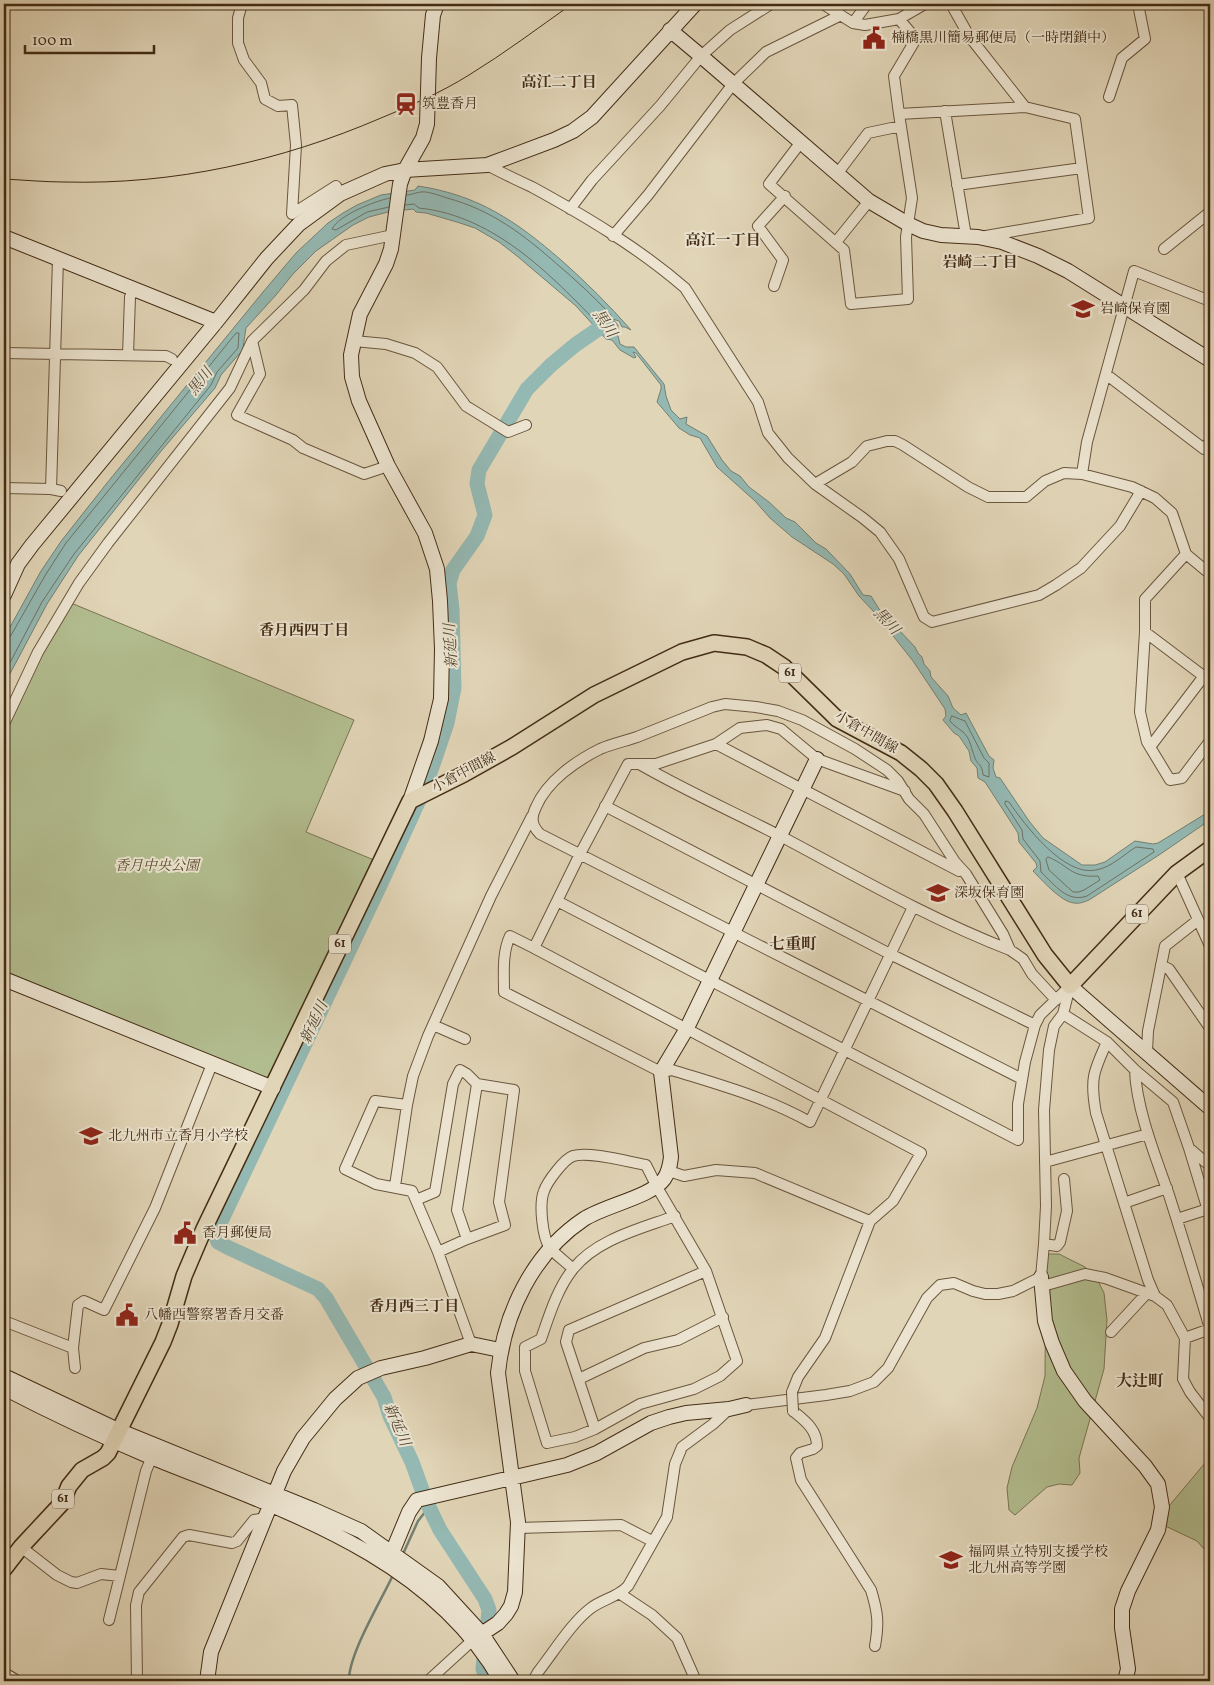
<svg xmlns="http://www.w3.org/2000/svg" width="1214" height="1685" font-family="Vollkorn,'Noto Serif JP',serif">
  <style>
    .green { fill: #b2bd8f; stroke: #7a7452 }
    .water { fill: #94b8b2; stroke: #748073 }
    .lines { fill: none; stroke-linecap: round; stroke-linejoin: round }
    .shore { stroke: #6c7264; stroke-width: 1 }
    .stream { stroke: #748073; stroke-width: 2.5 }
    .river { stroke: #94b8b2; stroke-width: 15 }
    .street-casing { stroke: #6a563e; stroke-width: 12 }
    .secondary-casing { stroke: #432c15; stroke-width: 16 }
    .primary-casing { stroke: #432c15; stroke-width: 18 }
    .street { stroke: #ece4d0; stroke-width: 10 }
    .secondary { stroke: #ece4d0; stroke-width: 14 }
    .primary { stroke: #e1d5b7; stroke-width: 15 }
    .tram { stroke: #432c15; stroke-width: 1 }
    .street-bridge-casing { stroke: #6a563e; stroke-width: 12; stroke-linecap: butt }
    .street-bridge { stroke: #ece4d0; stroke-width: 10 }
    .labels { text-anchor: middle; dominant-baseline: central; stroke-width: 4; stroke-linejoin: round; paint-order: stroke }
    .shield { fill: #ece4d0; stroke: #76634d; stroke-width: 1 }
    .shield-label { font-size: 12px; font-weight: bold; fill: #432c15 }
    .poi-label { font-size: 14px; fill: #432c15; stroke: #ece4d0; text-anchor: start }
    .street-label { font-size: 14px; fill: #432c15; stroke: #ece4d0 }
    .park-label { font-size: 14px; font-style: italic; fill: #59492d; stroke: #ece4d0 }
    .neighbourhood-label { font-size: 15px; font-weight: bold; fill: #432c15; stroke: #ece4d0 }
    .water-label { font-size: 15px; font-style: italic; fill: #534834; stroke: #ece4d0 }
    .quarter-label { font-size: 16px; font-weight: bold; fill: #432c15; stroke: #ece4d0 }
  </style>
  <rect width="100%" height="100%" fill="#e1d5b7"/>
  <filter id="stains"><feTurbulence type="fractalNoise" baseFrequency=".004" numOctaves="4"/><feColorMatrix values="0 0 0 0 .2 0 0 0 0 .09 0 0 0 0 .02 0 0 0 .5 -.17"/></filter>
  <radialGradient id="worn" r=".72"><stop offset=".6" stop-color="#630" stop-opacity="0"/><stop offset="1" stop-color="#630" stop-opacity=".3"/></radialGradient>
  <path class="green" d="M71 603 354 720 306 832 374 860 270 1080 4 971V733L40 658Z
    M1046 1254H1059L1085 1267 1097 1279 1104 1293 1107 1320 1104 1369 1079 1458 1080 1473 1072 1485 1059 1484 1047 1487 1015 1515 1009 1510 1007 1488 1012 1467 1037 1408 1045 1376Z
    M1210 1457 1209 1531 1210 1556 1197 1541 1159 1523 1164 1512Z"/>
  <path class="water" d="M418 186C478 195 516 221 561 260 586 282 609 305 631 330L625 327H622L619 321 613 319 618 325V331L615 334 618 336 620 344 626 347H634L664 384 666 396 671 410 680 419 687 417 686 424 707 436 722 460 731 471 740 476 749 487 769 502 786 518 795 522 816 543 826 549 850 574 863 595 871 596 879 609 890 620 891 627 898 629 915 647 918 653 922 657 924 664 930 671 931 677 948 696 953 708 961 715 966 713 989 756 994 760 993 768 996 777 1000 778 1029 821 1043 838 1082 865H1095L1105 862 1135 841 1153 844 1158 843 1210 811V820L1159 855 1089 900C1084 902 1079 904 1074 903 1061 902 1042 880 1033 871L1037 867 1036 863 1019 842 1018 833 985 782 978 778 977 768 971 761 969 751 959 736 954 733 943 720 946 716 945 709 913 661 875 613 859 596 844 574 833 564 792 537 770 518 755 501 717 467 700 438 690 435 679 428 657 402 661 389V385L636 353 633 352 636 357 634 358 620 350 612 340 606 339 576 306 517 256 499 242 475 228 460 223 426 213 416 212 413 209 388 212 369 217 353 225 316 251 293 274 276 295 246 328 242 354 240 353 221 375 215 388 162 450 78 556 47 604 4 685V638L41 571 62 540 107 483 263 292 296 253 328 223 343 213 357 205 381 195 415 190Z"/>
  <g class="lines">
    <path class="shore" d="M405 205 414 204 419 208C497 216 555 279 607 333H610L613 329 610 321 611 315C594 297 577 281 558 265 524 235 492 210 447 198 440 196 429 191 421 192 417 192 412 195 407 195
      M389 207 367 212 336 230 332 229C339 215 375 201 390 198
      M4 639 10 637 46 574 66 543 236 333H239L238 348 217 372 211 385 74 554 42 602 4 674
      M952 716 965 721 984 758 989 763V777L983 775C982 763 978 766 975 758 971 749 971 739 963 732 958 728 954 726 950 721Z
      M1006 801 1009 802C1025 825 1064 877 1096 870 1112 867 1123 855 1136 847L1153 849 1154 852 1087 896C1067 903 1055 885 1041 872L1040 861 1023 839 1022 830 1005 804Z
      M1048 857C1069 865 1070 878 1098 876L1100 880 1084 890 1079 892H1073L1049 870 1046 860Z"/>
    <path class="stream" d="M403 1554 418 1521 429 1507
      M349 1681C348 1655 381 1601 393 1575"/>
    <path class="river" d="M487 1681 483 1669 489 1610 485 1599 440 1530 426 1501 412 1462 390 1416 384 1397 326 1298 318 1289 227 1247 218 1242 215 1234 382 881 420 798 432 767 447 723 454 688 452 609 449 583 453 570 477 536 485 515 477 484 479 470 527 389 551 365 575 345 607 323"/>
    <defs>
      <path id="street" d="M242 4 238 18V43L244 60 261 83 265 99 278 106 292 105 296 145 292 214 336 186 340 194
        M823 4 853 23 865 25 899 19 925 4
        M951 4 969 36 1025 107
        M899 19 916 39 894 76 899 114
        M853 23 867 4
        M1109 97 1122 58 1145 39 1138 4
        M945 111 966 236
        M801 142 769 184 844 250 851 304 908 299 906 237 912 198 899 114 1025 107 1075 119 1089 218 986 236
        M487 165C502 173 517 180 532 187 585 216 639 248 685 288L758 402 768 433 788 458 815 484 863 518 880 532 899 559 924 617 932 622 1039 595 1056 585 1081 568 1120 526 1141 491
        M837 174 868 133 901 126
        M957 185 1082 168
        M570 209 592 180 660 106 701 56 730 30 771 4
        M613 236 648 195 733 84 766 52 841 15
        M836 242 869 201
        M1164 249 1210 212
        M774 286 783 260 758 226 785 196
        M252 341 260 374 237 415 293 440 303 448 364 474 388 466
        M354 341 386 344 415 353 437 367 466 406 508 432 526 425
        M4 353 166 356 172 359
        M128 355 130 297 134 289
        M1107 375 1204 449 1210 441
        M1082 474 1087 442 1134 271 1210 301
        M815 484 852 462 867 446 887 441H895L903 445 968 487 988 497H1026L1045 481 1064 473 1082 474 1132 487 1155 498 1172 513 1186 554 1210 574
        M4 488 51 489 61 491
        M51 489 58 259
        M1145 632V599L1186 554
        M1210 681 1145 632 1140 712 1147 742 1170 780 1182 778 1210 741
        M4 724 38 652 79 583 108 543 230 388 252 341 304 290 326 261 346 245 393 235
        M716 744 959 871
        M1150 747 1204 676
        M641 765C688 792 738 814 786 839 859 878 932 920 1010 950L1023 959 1032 974 1056 1000
        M605 806 890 954 1035 1025
        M1177 873 1210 946
        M557 901 1018 1140V1104L1025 1062 1035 1025 1040 1015 1070 986
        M534 948 580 854 628 764H656L716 744 740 728 767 725 781 729 817 759 905 791
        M1010 950 1003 934 966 874 955 862 924 814 909 799 898 781 887 770 855 749 802 720 778 711 756 707 725 704 712 707C687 717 662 727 637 737 625 741 612 744 600 749 576 761 547 781 536 807 531 817 531 825 540 834L1022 1079
        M1161 965 1169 969 1210 1028
        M1063 1014 1107 1042 1135 1070 1173 1102 1189 1148
        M433 1025 465 1039
        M1107 1042C1093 1072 1090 1080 1096 1113L1148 1280 1155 1296 1167 1305 1185 1338 1183 1379 1190 1392 1210 1418
        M1147 1052 1148 1031 1165 946 1198 920
        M1135 1070C1136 1108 1156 1158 1169 1195 1183 1239 1197 1284 1210 1329
        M1045 1162 1148 1134
        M1210 1166 1189 1148 1210 1217
        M669 1171 684 1176 716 1170 755 1173 870 1221
        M395 1186 407 1105
        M416 1200 435 1192 453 1084 460 1070 467 1074 477 1084 457 1210 467 1239 438 1252
        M1124 1203 1167 1188
        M1177 1219 1208 1209
        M467 1239 505 1225 499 1202 514 1090 477 1084
        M1044 1244 1057 1246 1060 1242 1067 1211 1064 1179
        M573 1269C566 1262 556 1255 550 1248 542 1237 539 1203 544 1191 547 1182 564 1159 573 1156 589 1151 629 1162 646 1165L657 1187 706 1271 737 1361 720 1376 694 1389 640 1404 595 1429 575 1437 547 1443 525 1371V1347L541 1339C549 1316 557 1289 573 1269 597 1239 640 1229 675 1216
        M1043 1286 1085 1274 1105 1278 1155 1296
        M4 1321 73 1348
        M1111 1332 1147 1293
        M1185 1338 1210 1329
        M471 1344 438 1252 412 1191 376 1184 345 1169 375 1101 407 1105 413 1076 428 1036 491 896 532 816
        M75 1368 73 1348 78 1305 84 1301 104 1310 155 1208 212 1064
        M579 1379 644 1348 678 1340 723 1317
        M792 1392 798 1377 825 1338 870 1221 893 1201 921 1153 534 948 510 936C502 953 504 973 504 992L661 1072 672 1070C720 1085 765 1097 810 1122L913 907
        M746 1405 826 1395 850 1391 874 1382 888 1368 927 1298 940 1285 954 1283 973 1291 985 1294H998L1013 1291 1041 1277 1044 1244 1046 1206 1044 1110 1049 1050 1054 1026 1063 1014 1070 986
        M793 1411C804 1420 817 1429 817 1446L813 1449 800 1453 796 1458 801 1480 871 1590C878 1613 879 1623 875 1646
        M595 1429 566 1342 569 1330 706 1271
        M518 1528 621 1525 652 1541
        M21 1547 57 1575 71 1582 77 1583 101 1574 120 1576
        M619 1593 652 1615 677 1638 696 1681
        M109 1620 146 1471 154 1452
        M137 1681 136 1605 139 1592 183 1537 189 1535 232 1543 237 1541 254 1520 265 1518
        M428 1681 474 1639
        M533 1681 538 1672C553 1653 572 1622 591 1608 603 1599 618 1597 628 1586L667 1517 675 1464 682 1447 713 1424 729 1409"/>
      <path id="secondary" d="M670 30 701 56 869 201 908 224 923 231 941 235 978 237 1002 242 1038 256 1068 271 1210 360
        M4 237 216 322
        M4 595 18 564 32 545 216 322 267 258 299 224 340 194 385 174 405 170 487 165 554 140 573 131 592 117 695 4
        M410 801 431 741 441 699 442 649 440 601 437 569 425 533 388 466 359 401 352 377 351 355 360 314 386 264 391 249 400 184 405 170 423 138 427 124 429 58 433 15 437 4
        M4 979 273 1088
        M1070 986 1210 1108
        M1041 1277 1045 1321 1052 1343 1064 1371 1085 1401 1145 1466 1158 1484 1162 1507 1158 1530 1128 1591 1122 1609V1628L1128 1669 1125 1681
        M4 1376 120 1431 314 1510 361 1531 438 1586 482 1634 513 1681
        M4 1388C52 1413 101 1436 151 1457 279 1509 429 1554 501 1681
        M389 1560 409 1512 417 1500 567 1465 597 1453 651 1423 669 1417 686 1413 729 1409 746 1405
        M474 1639 498 1623 506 1614 511 1606 515 1592 518 1522 498 1373C504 1313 533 1253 584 1219 606 1205 651 1197 664 1179 669 1172 670 1165 671 1157L661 1072 686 1030 817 759
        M4 1675 14 1681
        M207 1681 211 1652 284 1471 303 1438 335 1399 358 1378 381 1368 425 1358 471 1344 500 1350"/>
      <path id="primary" d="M4 1569 21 1547 62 1503 69 1486 82 1470 103 1458 108 1453 163 1342 170 1324 184 1276 204 1229 410 801 464 774 512 747 594 695 682 652 714 643 747 647 766 655 784 667 837 719 901 753 921 769 936 784 955 811 1045 955 1070 986 1177 873 1210 849"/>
    </defs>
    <use href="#street" class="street-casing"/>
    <use href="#secondary" class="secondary-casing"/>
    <use href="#primary" class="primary-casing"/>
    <use href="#street" class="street"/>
    <use href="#secondary" class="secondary"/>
    <use href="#primary" class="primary"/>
    <path class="tram" d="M4 179C24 180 44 182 64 182 174 185 281 161 381 118 410 106 442 92 469 75 505 53 538 28 572 4"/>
    <defs>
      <path id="street-bridge" d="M792 1392 793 1411"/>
    </defs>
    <use href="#street-bridge" class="street-bridge-casing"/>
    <use href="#street-bridge" class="street-bridge"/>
  </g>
  <defs>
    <symbol id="civic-bare" viewBox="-9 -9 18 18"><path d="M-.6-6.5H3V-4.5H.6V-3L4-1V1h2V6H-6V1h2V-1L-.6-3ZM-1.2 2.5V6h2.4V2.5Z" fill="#8f2418" stroke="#ece4d0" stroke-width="2.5" paint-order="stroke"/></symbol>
    <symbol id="station-bare" viewBox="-9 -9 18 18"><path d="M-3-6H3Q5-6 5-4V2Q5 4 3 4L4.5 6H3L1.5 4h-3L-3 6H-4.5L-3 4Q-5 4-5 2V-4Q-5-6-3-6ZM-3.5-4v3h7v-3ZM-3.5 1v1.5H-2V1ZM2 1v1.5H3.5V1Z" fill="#8f2418" stroke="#ece4d0" stroke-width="2.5" paint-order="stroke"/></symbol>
    <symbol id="school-bare" viewBox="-9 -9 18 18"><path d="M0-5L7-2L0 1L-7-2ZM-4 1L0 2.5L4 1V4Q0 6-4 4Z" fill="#8f2418" stroke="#ece4d0" stroke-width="2.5" paint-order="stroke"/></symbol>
  </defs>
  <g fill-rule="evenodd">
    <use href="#civic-bare" x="858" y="22" width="32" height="32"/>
    <use href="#station-bare" x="390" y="88" width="32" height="32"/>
    <use href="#school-bare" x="1067" y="293" width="32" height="32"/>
    <use href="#school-bare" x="922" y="877" width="32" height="32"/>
    <use href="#school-bare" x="75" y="1120" width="32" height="32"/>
    <use href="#civic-bare" x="169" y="1217" width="32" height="32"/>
    <use href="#civic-bare" x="111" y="1299" width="32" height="32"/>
    <use href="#school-bare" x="935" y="1544" width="32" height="32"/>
  </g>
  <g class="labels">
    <g class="shield">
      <rect x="779" y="663.5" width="22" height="19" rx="4"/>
      <rect x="1126" y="904.5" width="22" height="19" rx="4"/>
      <rect x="329" y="934.5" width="22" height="19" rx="4"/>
      <rect x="52" y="1489.5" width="22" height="19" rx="4"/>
    </g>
    <g class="shield-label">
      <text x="790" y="673">61</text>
      <text x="1137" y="914">61</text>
      <text x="340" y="944">61</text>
      <text x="63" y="1499">61</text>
    </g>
    <g class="poi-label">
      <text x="891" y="38">楠橋黒川簡易郵便局（一時閉鎖中）</text>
      <text x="422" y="104">筑豊香月</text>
      <text x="1100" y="309">岩崎保育園</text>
      <text x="954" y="893">深坂保育園</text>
      <text x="108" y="1136">北九州市立香月小学校</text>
      <text x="202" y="1233">香月郵便局</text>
      <text x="144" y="1315">八幡西警察署香月交番</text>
      <text x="968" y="1552">福岡県立特別支援学校<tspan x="968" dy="16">北九州高等学園</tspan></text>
    </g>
    <g class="street-label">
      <text transform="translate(866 733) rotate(30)">小倉中間線</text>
      <text transform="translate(464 773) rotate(-28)">小倉中間線</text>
    </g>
    <g class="park-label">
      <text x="157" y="866">香月中央公園</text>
    </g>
    <g class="neighbourhood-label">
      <text x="559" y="83">高江二丁目</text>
      <text x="723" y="241">高江一丁目</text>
      <text x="980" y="263">岩崎二丁目</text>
      <text x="304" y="631">香月西四丁目</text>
      <text x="414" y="1307">香月西三丁目</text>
    </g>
    <g class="water-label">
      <text transform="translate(604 324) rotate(56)">黒川</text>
      <text transform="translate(201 382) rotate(-52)">黒川</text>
      <text transform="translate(886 622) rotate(47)">黒川</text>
      <text transform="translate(452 646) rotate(-93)">新延川</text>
      <text transform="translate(315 1023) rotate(-65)">新延川</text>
      <text transform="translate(396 1425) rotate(67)">新延川</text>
    </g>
    <g class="quarter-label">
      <text x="793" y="945">七重町</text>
      <text x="1140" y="1382">大辻町</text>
    </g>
  </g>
  <rect width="1214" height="1685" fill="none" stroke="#e1d5b7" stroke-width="20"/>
  <rect x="5" y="5" width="1204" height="1675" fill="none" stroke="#432c15" stroke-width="2.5"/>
  <rect x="10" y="10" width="1194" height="1665" fill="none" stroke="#432c15"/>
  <path d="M25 45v8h129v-8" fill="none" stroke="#432c15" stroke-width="2.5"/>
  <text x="32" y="45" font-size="15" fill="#432c15" stroke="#ece4d0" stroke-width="4" paint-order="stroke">100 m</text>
  <rect width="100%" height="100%" filter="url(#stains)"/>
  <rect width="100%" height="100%" fill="url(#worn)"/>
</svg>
